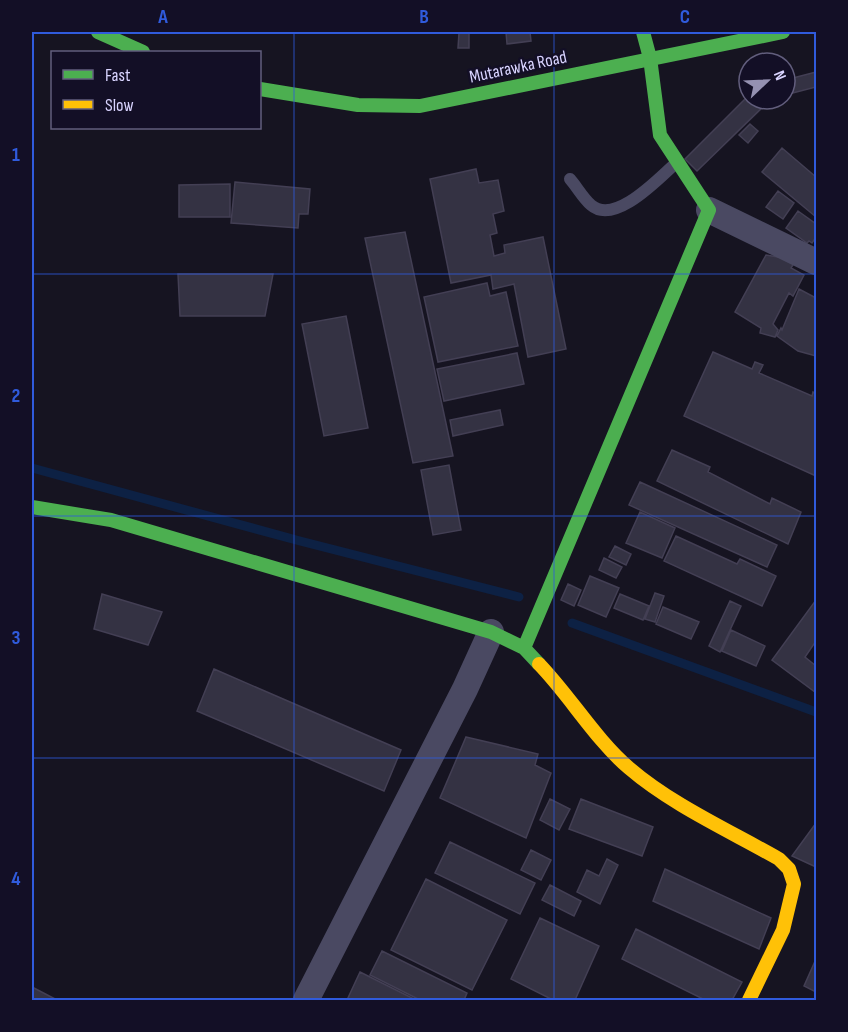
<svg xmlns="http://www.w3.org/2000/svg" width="848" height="1032" font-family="'Sofia Sans Condensed',sans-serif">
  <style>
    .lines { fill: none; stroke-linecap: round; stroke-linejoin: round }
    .stream { stroke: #0d2144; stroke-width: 9 }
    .building { fill: #343243; stroke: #433f54; stroke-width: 1.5 }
    .lane { stroke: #4a4962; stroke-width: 12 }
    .street { stroke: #4a4962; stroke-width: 26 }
    .fast { stroke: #4caf50; stroke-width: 14 }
    .slow { stroke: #ffc107; stroke-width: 14 }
    .grid { fill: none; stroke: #305bdc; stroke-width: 1.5; stroke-opacity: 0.55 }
    .labels { text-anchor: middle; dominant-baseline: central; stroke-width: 5; stroke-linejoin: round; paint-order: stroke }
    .street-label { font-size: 18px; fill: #d9d4ff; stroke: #130f26 }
    .neatline { fill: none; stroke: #305bdc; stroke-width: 2 }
    .grid-label { font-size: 20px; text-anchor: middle; font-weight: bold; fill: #305bdc }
  </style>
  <rect width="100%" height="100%" fill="#161421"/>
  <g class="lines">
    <path class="stream" d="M32 468 300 541 519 597
      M572 623 816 712"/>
  </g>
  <path class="building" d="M506 32H530L531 41 507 44Z
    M459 33H469V48H458Z
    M816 72V87L785 95V80Z
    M749 95V99L770 100 697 171 685 159Z
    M750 124 758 131 748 143 739 135Z
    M782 148 816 177V217L762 172Z
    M476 169 479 183 498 180 504 211 493 214 497 233 490 235 494 256 505 253 504 245 543 237 566 349 528 357 514 284 493 289 491 275 451 283 430 179Z
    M235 182 310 189 308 214H299L298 228 231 223Z
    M230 184V217H179V185Z
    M778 191 794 203 783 219 766 207Z
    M798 211 816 224V237L812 243 809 241 807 243 786 228Z
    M405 232 453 456 413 463 365 238Z
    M766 255 796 260 791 268 804 275 793 296 789 293 773 324 778 330 775 337 760 333 761 328 735 312Z
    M178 274H273L265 316H180Z
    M487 283 490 296 506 292 518 346 438 362 424 297Z
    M799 289 816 298V356L798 351 777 336 781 328 782 330Z
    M346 316 368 428 324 436 302 324Z
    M713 352 752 369 755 362 763 365 759 373 812 396 813 392 816 394V476L684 416Z
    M517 353 524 384 444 401 437 369Z
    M500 410 503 425 453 436 450 420Z
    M672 450 710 467 708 472 770 504 772 498 801 512 788 544 657 481Z
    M449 465 461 530 433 535 421 470Z
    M640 482 777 545 767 567 629 505Z
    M640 512 675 528 662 558 626 543Z
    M676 536 737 564 740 559 776 576 762 606 664 561Z
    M615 546 631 554 626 565 609 557Z
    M604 558 622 567 616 578 599 570Z
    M590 576 619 588 606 617 578 605Z
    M568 584 581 590 574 606 561 600Z
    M655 593 664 596 655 622 645 619Z
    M102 594 162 612 148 645 94 629Z
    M620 594 649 606 643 620 614 608Z
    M816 600V641L805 657 816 666 815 692 772 660Z
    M730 601 741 606 720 652 709 646Z
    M663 607 699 622 691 639 656 624Z
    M731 630 765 646 756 666 722 651Z
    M214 669 401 750 384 791 197 711Z
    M466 737 538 754 535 765 551 773 526 838 440 798Z
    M550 799 570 809 559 830 540 820Z
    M581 799 653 827 642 856 569 829Z
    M816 823V867L792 856Z
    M450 842 535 883 520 914 435 873Z
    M531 850 551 860 541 880 521 870Z
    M607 859 618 865 600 904 577 892 587 870 599 876Z
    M665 869 771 918 759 949 653 901Z
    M426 879 507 920 472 990 391 950Z
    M550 885 581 901 574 916 542 900Z
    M540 918 599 946 575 1000H553L511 979Z
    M636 929 742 982 732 1000H705L622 959Z
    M382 951 467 993 464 1000H420L370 975Z
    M816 959V992L804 986Z
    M360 972 416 1000H347Z
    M32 987 57 1000H32Z"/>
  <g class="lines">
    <path class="lane" d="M570 179C577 187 583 198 591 205 615 226 659 178 676 163"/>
    <path class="street" d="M709 210 816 262
      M306 1000 465 689 491 632"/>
    <path class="fast" d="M98 32 143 52
      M260 89 358 105 420 106 783 32
      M32 507 111 520 491 632 524 648 539 664
      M524 648 709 210 660 135 650 58 643 32"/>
    <path class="slow" d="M539 664C570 696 596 740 629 768 672 805 730 831 779 859L789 869 794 884 783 930 749 1000"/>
  </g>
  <path class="grid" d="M294 32V1000M554 32V1000M32 274H816M32 516H816M32 758H816"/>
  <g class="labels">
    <g class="street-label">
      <text transform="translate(518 67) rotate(-12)">Mutarawka Road</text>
    </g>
  </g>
  <rect width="848" height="1032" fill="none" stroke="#130f26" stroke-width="66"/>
  <rect x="51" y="51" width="210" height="78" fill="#130f26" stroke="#625e7d" stroke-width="1.5"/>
  <rect x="63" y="70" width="30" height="9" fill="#4caf50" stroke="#625e7d" stroke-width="1.5"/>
  <text x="105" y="81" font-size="18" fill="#d9d4ff">Fast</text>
  <rect x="63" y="100" width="30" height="9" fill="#ffc107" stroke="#625e7d" stroke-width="1.5"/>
  <text x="105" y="111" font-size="18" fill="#d9d4ff">Slow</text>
  <g transform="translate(767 81) rotate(67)"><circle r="28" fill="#130f26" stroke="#625e7d" stroke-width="1.5"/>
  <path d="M0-4.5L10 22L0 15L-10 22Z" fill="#9591b1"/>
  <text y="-9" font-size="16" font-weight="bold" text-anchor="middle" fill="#d9d4ff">N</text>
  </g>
  <rect x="33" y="33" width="782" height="966" class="neatline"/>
  <g class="grid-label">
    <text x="163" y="23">A</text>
    <text x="424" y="23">B</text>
    <text x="685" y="23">C</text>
    <text x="16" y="161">1</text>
    <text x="16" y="402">2</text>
    <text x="16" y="644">3</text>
    <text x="16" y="885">4</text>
  </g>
</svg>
